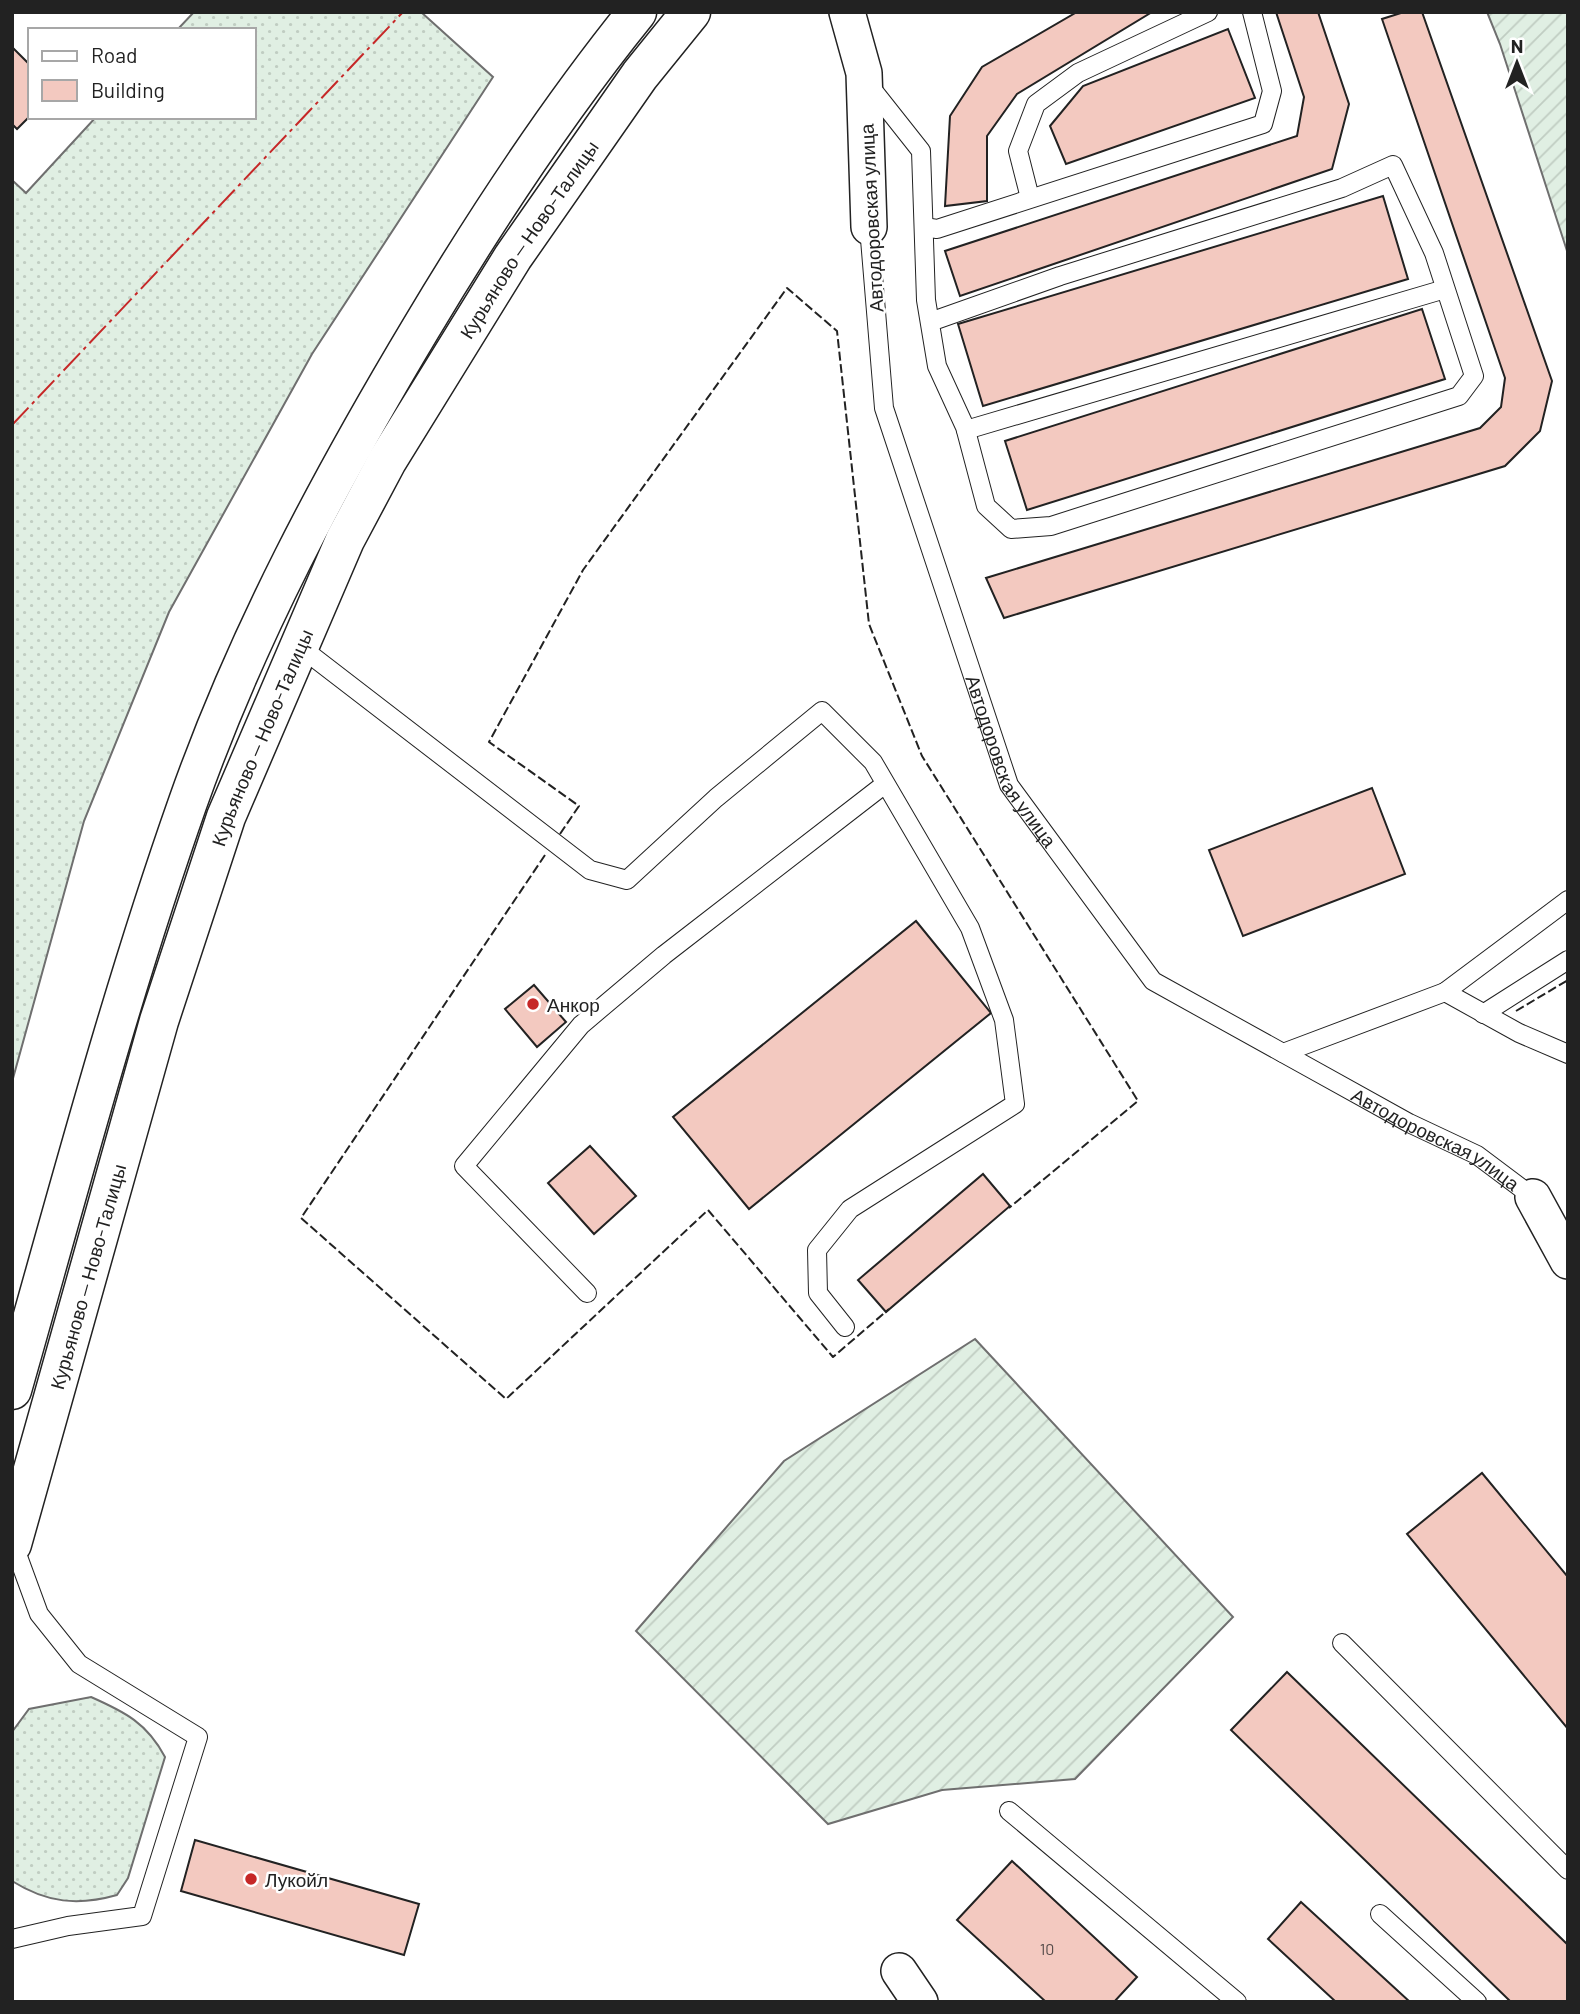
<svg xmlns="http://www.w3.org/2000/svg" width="1580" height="2014" font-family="Barlow,sans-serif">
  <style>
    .grass { fill: url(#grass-dots); stroke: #6f6f6f; stroke-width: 2 }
    .garden { fill: url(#garden-furrows); stroke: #6f6f6f; stroke-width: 2 }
    .building { fill: #f3c9c0; stroke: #222; stroke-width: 2 }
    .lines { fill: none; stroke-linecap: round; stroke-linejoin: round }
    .service-casing { stroke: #222; stroke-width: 20 }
    .minor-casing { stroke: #222; stroke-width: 38 }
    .secondary-casing { stroke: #222; stroke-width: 41 }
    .service { stroke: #fff; stroke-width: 18 }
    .minor { stroke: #fff; stroke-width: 35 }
    .secondary { stroke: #fff; stroke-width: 38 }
    .fence { stroke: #222; stroke-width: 2; stroke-dasharray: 9 3.5; stroke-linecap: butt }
    .power { stroke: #c62828; stroke-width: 2; stroke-dasharray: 24 5 3.5 5; stroke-linecap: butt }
    .poi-dot { fill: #c62828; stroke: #fff; stroke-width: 2.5 }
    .labels { text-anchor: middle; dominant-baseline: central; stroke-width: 5; stroke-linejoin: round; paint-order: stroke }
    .number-label { font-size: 16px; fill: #564c4a }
    .street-label { font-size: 19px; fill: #222; stroke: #fff }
    .poi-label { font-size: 19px; fill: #222; stroke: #fff; text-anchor: start }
  </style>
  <defs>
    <pattern id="grass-dots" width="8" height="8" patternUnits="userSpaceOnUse" patternTransform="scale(1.75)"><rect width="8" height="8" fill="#e0efe3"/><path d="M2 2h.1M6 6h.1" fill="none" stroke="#c0cdc2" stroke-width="1.8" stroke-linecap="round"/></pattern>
    <pattern id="garden-furrows" width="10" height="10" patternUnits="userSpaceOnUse" patternTransform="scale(1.75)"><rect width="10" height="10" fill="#e0efe3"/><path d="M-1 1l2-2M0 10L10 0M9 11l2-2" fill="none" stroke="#c0cdc2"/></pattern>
  </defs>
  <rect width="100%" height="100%" fill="#fff"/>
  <path class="grass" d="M194 12H421L493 77 312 354 169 612 84 821 12 1082V180L26 193 96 117H254V30H177Z
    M91 1697C125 1712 147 1723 165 1757L128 1878 117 1895C78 1906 47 1903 12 1881V1732L29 1709Z"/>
  <path class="garden" d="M1487 12H1568V254L1500 44Z
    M975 1339 1233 1617 1075 1779 942 1790 828 1824 636 1631 784 1461Z"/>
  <path class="building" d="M1077 12H1152L1017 94 987 136V201L945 206 950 116 982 67Z
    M1276 12H1318L1349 104 1332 169 960 296 945 251 1297 136 1304 97Z
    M1404 12H1422L1552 381 1540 431 1505 466 1004 618 986 578 1480 428 1501 407 1505 378 1382 19Z
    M1228 29 1255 98 1066 164 1050 126 1083 86Z
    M12 47 30 65V116L17 129 12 124Z
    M1383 196 1408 279 983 406 958 324Z
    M1422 309 1445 379 1027 510 1005 441Z
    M1372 788 1405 874 1243 936 1209 850Z
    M916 921 991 1013 749 1209 673 1117Z
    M534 985 566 1022 537 1047 505 1009Z
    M590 1146 636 1196 594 1234 548 1183Z
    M983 1174 1010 1206 886 1312 858 1280Z
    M1482 1473 1568 1577V1729L1407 1534Z
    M1287 1672 1568 1945V2002H1511L1231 1730Z
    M195 1840 419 1904 404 1955 181 1891Z
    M1012 1861 1137 1977 1114 2002H1046L957 1920Z
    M1301 1902 1410 2002H1336L1268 1939Z"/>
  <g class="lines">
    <defs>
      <g id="service">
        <path d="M868 84 921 151 926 300 937 366 965 427 986 506 1011 529 1051 526 1459 396 1474 376 1434 253 1393 165 1342 188 1060 276 930 322"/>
        <path d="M1030 198 1018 151 1036 104 1078 73 1208 12"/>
        <path id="s1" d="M869 227 884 408 1009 785 1153 981 1409 1123 1477 1155 1533 1197"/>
        <path d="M924 227 937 229 1263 124 1272 91 1252 12"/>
        <path d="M966 430 1445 289"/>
        <path d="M299 646 590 870 627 880 716 798 822 711 873 762 970 928 1004 1020 1015 1104 850 1209 817 1250 818 1293 845 1327"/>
        <path d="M1445 992 1568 900"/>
        <path d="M1483 1014 1568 960"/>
        <path d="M1283 1053 1445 992 1519 1033 1568 1054"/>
        <path d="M587 1293 464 1166 581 1025 664 955 885 784"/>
        <path d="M1342 1643 1568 1870"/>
        <path d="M1009 1811 1237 2002"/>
        <path d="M1380 1914 1477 2002"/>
        <path d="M12 1939 68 1926 142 1916 198 1737 79 1664 39 1614 13 1543"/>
      </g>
      <path id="minor" d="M847 12 864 73 869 227
        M1533 1197 1568 1261
        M899 1971 920 2002"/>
      <g id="secondary">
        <path d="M12 1390C68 1193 120 995 188 802 247 635 330 480 421 328 486 219 557 111 637 12"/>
        <path id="s2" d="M12 1544 159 1021 226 817 345 540 387 461 513 257 640 75 691 12"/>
      </g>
    </defs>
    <use href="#service" class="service-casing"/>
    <use href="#minor" class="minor-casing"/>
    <use href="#secondary" class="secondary-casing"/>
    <use href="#service" class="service"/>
    <use href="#minor" class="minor"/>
    <use href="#secondary" class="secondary"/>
    <path class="fence" d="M560 834 579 806 489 742 583 570 787 288 837 331 869 624 922 756 1138 1101 1009 1208
      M545 855 301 1218 506 1399 708 1210 833 1357 889 1309
      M1516 1011 1568 980"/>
    <path class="power" d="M12 425 403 12"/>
  </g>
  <g class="poi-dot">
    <circle cx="533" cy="1004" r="7"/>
    <circle cx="251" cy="1879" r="7"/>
  </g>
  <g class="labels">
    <g class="number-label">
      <text x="1047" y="1948">10</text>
    </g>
    <g class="street-label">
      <text transform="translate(871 218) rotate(-93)">Автодоровская улица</text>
      <text stroke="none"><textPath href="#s2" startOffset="1412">Курьяново — Ново-Талицы</textPath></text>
      <text stroke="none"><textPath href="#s2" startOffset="845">Курьяново — Ново-Талицы</textPath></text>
      <text stroke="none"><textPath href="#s1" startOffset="558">Автодоровская улица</textPath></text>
      <text stroke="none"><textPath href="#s1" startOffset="1146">Автодоровская улица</textPath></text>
      <text stroke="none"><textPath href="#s2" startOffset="278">Курьяново — Ново-Талицы</textPath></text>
    </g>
    <g class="poi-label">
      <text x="547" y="1004">Анкор</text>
      <text x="265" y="1879">Лукойл</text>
    </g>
  </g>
  <rect width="1580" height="2014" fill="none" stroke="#222222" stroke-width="28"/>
  <rect x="28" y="28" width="228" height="91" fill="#ffffff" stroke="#a7a7a7" stroke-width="2"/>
  <rect x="42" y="51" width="35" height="10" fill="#ffffff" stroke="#a7a7a7" stroke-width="2"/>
  <text x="91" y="63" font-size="21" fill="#222222">Road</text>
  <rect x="42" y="80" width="35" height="21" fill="#f3c9c0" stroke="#a7a7a7" stroke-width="2"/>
  <text x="91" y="98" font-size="21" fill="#222222">Building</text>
  <g transform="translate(1517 63)" stroke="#ffffff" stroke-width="5" paint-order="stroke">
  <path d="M0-5L12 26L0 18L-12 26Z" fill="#222222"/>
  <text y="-10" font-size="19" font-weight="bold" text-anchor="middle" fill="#222222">N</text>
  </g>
</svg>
